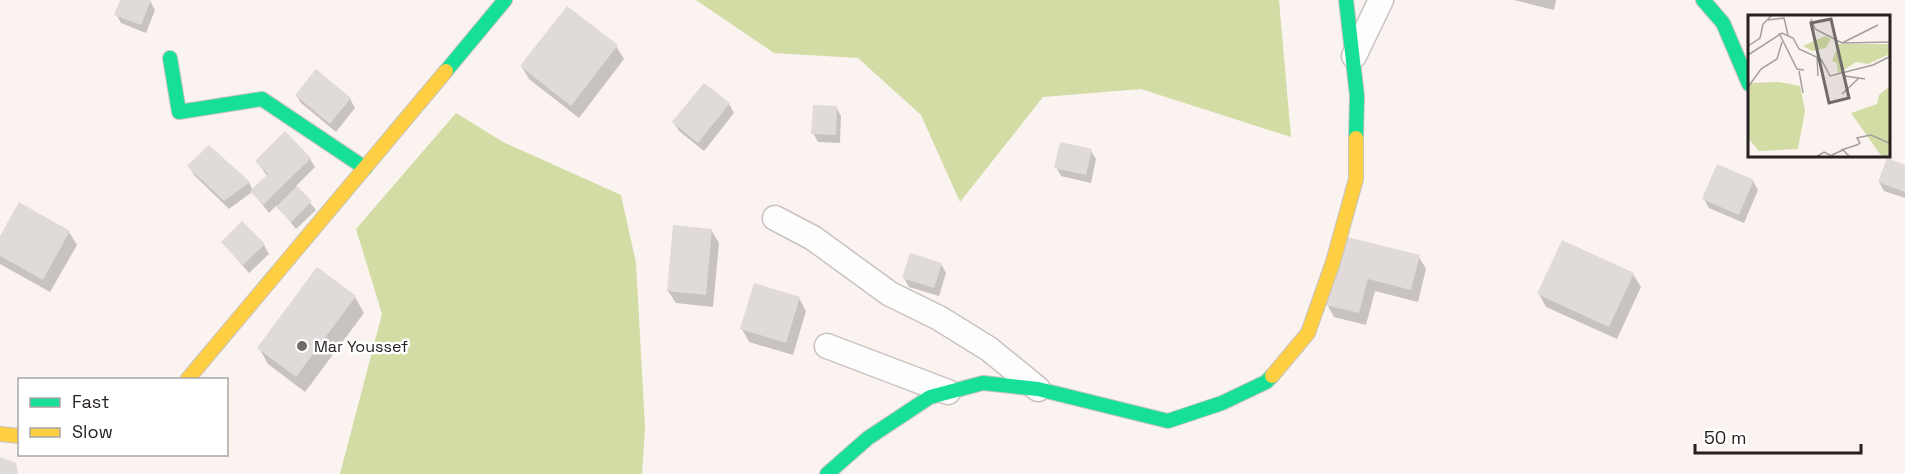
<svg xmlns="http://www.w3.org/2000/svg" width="1905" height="474" viewBox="0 0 1905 474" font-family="'Space Grotesk',sans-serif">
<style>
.forest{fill:#d2dca4}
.shadow{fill:#0003}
.building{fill:#e0dad8}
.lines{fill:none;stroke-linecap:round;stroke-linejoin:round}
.street-casing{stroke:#c8c3c1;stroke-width:27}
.fast-casing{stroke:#c8c3c1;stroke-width:16}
.slow-casing{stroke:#c8c3c1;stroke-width:16}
.street{stroke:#fefdfd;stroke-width:24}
.fast{stroke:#16e098;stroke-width:14}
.slow{stroke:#ffcf43;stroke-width:14}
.poi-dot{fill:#706a68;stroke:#fff;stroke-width:2}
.labels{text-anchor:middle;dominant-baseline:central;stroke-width:5;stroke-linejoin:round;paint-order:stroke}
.poi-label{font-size:16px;fill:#26211f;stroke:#fff;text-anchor:start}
.inset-road{fill:none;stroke:#a59f9c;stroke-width:1.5}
.view{fill:#706a68;fill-opacity:0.15;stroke:#706a68;stroke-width:3}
.inset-edge{fill:none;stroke:#26211f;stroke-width:3}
</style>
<rect width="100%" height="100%" fill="#faf3f0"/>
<g class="forest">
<path d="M 696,0 L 1279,0 L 1291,137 L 1141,89 L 1043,97 L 960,202 L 921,115 L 858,58 L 774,53 Z"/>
<path d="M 456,113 L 503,142 L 621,195 L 636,263 L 645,427 L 642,474 L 340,474 L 382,314 L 356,229 Z"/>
</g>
<g class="shadow">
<path d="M 121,0 L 150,1 L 155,10 L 146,33 L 121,23 L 116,14 Z"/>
<path d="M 1514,0 L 1556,0 L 1554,10 Z"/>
<path d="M 616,46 L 624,59 L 579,118 L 529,79 L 522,67 Z"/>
<path d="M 316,71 L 350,99 L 355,108 L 336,132 L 301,103 L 296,95 Z"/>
<path d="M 729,104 L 734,113 L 704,151 L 679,131 L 674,123 Z"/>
<path d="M 836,107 L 841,116 L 840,143 L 818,142 L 813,133 Z"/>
<path d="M 1091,151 L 1096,159 L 1091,183 L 1061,176 L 1056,167 Z"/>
<path d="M 310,159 L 315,167 L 296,186 L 316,210 L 296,229 L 277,205 L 269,213 L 252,192 L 229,209 L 194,175 L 189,166 L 249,183 L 253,190 L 267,176 L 257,161 Z"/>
<path d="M 1905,167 L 1905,198 L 1884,191 L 1879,182 Z"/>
<path d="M 1753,181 L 1758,190 L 1744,223 L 1709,208 L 1704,199 Z"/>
<path d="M 711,230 L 719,243 L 713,307 L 676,303 L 668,291 Z"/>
<path d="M 69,232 L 77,245 L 50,292 L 0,264 L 0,239 Z"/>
<path d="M 1344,238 L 1419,257 L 1426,269 L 1418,302 L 1375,291 L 1366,325 L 1334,317 L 1327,304 Z"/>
<path d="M 222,242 L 264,245 L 269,254 L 249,273 Z"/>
<path d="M 941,264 L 946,273 L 939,296 L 909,287 L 904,278 Z"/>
<path d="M 1633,274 L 1641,287 L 1617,339 L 1546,307 L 1539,294 Z"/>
<path d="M 355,297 L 364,313 L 305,392 L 268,364 L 259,348 Z"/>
<path d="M 799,298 L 806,311 L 793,355 L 749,342 L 742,329 Z"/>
</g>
<g class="building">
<path d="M 120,0 L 151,0 L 141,25 L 114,15 Z"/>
<path d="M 567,6 L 618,45 L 571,106 L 520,66 Z"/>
<path d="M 316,69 L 351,98 L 330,124 L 295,95 Z"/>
<path d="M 704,83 L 730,103 L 698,143 L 672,122 Z"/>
<path d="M 813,105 L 837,106 L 836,135 L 811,134 Z"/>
<path d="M 285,131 L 311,158 L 263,205 L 250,191 L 268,174 L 255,161 Z"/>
<path d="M 1060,142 L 1092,149 L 1086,175 L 1054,168 Z"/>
<path d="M 209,145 L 250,182 L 224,201 L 187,166 Z"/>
<path d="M 1887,158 L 1905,165 L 1905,192 L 1878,182 Z"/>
<path d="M 1717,164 L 1754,180 L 1739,215 L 1702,199 Z"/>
<path d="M 297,186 L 312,201 L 291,222 L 276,207 Z"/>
<path d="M 19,202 L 70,231 L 43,280 L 0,256 L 0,236 Z"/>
<path d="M 242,221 L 265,244 L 243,265 L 221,242 Z"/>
<path d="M 673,225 L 712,229 L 706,295 L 667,291 Z"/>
<path d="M 1343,236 L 1420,255 L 1411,290 L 1368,279 L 1359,313 L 1325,305 Z"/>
<path d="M 1562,240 L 1634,273 L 1609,327 L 1537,294 Z"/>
<path d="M 910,253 L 942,263 L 934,288 L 902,278 Z"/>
<path d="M 317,267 L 356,296 L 296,377 L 257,348 Z"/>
<path d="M 754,283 L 800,297 L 786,343 L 740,329 Z"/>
<path d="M 0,457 L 16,463 L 18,474 L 0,474 Z"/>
</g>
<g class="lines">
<defs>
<g id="street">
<path d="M 1354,56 L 1381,0"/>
<path d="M 775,218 L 813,238 L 890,294 L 939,318 L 989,349 L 1038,389"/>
<path d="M 827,346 L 948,392"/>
</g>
<g id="fast">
<path d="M 1346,0 L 1357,96 L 1356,138"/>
<path d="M 1703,0 L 1723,23 L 1749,84"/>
<path d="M 170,58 L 179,112 L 262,99 L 365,168"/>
<path d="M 446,71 L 505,0"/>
<path d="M 827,474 L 868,438 L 930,397 L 983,383 L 1038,389 L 1168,421 L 1222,403 L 1266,382 L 1272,376"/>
</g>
<g id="slow">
<path d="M 1272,376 L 1308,333 L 1333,262 L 1356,179 L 1356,138"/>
<path d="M 187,380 L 446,71"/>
<path d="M 0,434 L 20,436"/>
</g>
</defs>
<use href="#street" class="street-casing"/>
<use href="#fast" class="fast-casing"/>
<use href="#slow" class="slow-casing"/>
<use href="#street" class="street"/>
<use href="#fast" class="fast"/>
<use href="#slow" class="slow"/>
</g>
<circle class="poi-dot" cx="302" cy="346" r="6"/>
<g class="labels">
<g class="poi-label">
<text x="314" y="346">Mar Youssef</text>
</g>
</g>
<g transform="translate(1748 15)">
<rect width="142" height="142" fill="#faf3f0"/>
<path d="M 77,21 L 83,24 L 78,33 L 64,36 L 55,31 ZM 91,29 L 142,29 L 142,39 L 120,49 L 108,47 L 90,59 L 89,48 L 84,46 ZM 31,67 L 52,71 L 57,96 L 50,134 L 11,136 L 0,123 L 0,68 ZM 142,71 L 142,142 L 134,142 L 103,98 L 129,89 L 131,80 Z" fill="#d2dca4"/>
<path class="inset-road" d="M 63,4 L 67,14 L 94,28 L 143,27M 20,5 L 36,3 L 40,20M 31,18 L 49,54 L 56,55M 94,28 L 130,10M 0,31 L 12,23 L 15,9 L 24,0M 0,40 L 34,18 L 45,23 L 51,34 L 73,44 L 82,61 L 125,50 L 143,41M 69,42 L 70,61M 51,56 L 55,78M 97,61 L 117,64M 0,72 L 13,54 L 29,44 L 34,27M 94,79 L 111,63M 93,135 L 109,130 L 112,128 L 109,123 L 113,122 L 123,120 L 141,128M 84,140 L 95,135 L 102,142M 68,142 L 76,137 L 86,142"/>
<path class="view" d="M 83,4 L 101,83 L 81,88 L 63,8 Z"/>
<rect width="142" height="142" class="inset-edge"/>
</g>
<rect x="18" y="378" width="210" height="78" fill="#ffffff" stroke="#a8a6a5" stroke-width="1.5"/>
<rect x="30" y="398" width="30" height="9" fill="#16e098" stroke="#a8a6a5" stroke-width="1.5"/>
<text x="72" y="408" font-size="18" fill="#26211f">Fast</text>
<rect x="30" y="428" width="30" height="9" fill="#ffcf43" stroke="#a8a6a5" stroke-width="1.5"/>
<text x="72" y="438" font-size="18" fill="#26211f">Slow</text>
<path d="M1695 444v9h166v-9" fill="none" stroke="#26211f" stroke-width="3"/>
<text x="1704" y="444" font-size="18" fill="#26211f" stroke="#ffffff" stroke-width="4.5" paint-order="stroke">50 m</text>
</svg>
